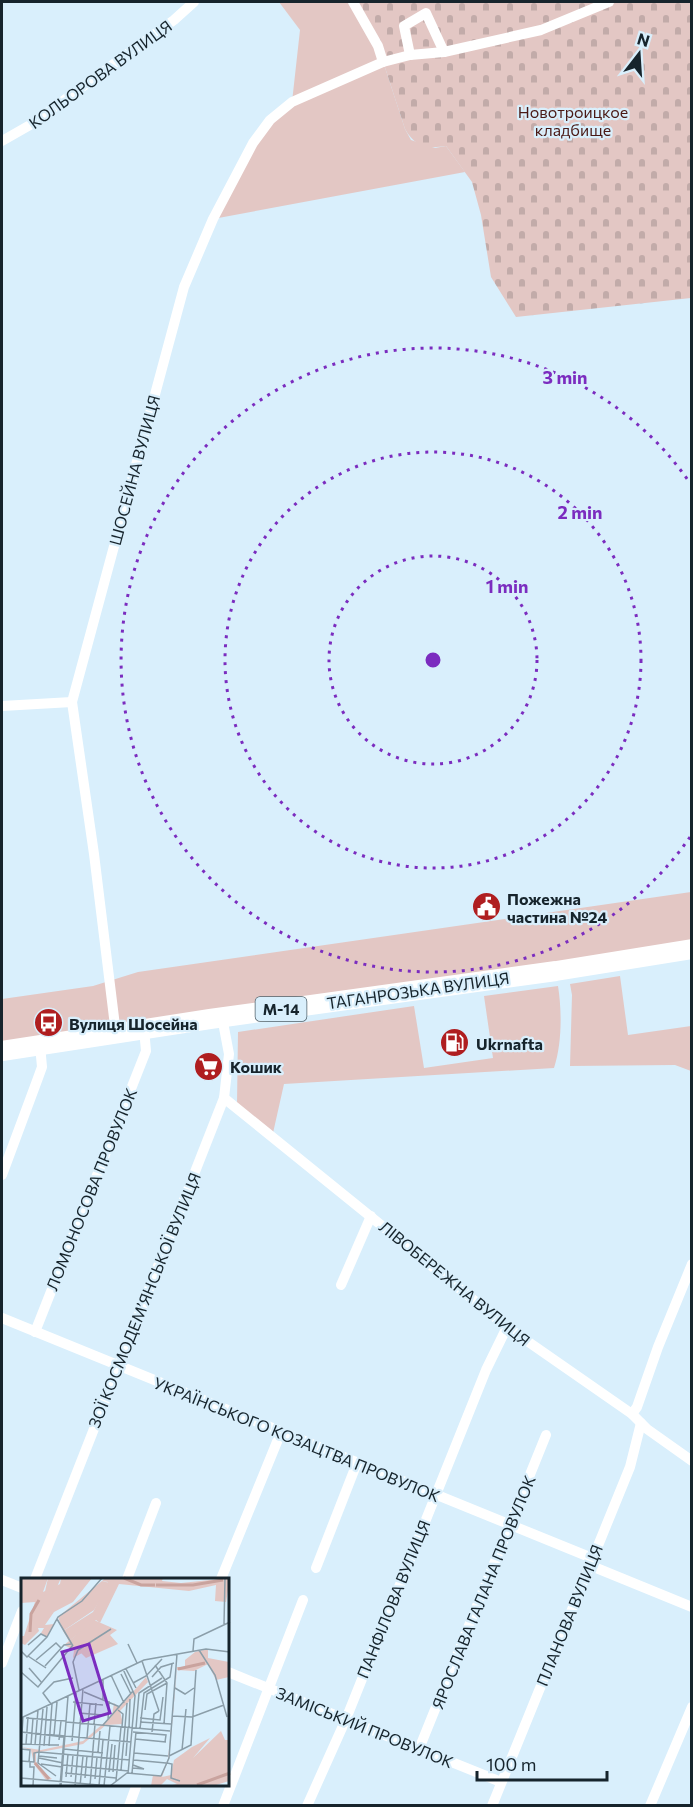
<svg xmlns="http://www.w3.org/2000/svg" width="693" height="1807" viewBox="0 0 693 1807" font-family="Commissioner,sans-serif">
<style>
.grass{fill:#e3c7c4}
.cemetery{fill:url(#cemetery-stones)}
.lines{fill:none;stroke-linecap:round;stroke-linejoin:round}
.street{stroke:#fff;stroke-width:10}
.highway{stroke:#fff;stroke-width:20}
.ring{fill:none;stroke:#7b2cbf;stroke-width:3;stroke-dasharray:3 6}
.labels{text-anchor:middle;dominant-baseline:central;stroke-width:4.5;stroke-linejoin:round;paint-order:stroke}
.shield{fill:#d9effc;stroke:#50616a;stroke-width:1.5}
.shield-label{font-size:15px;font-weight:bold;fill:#16242c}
.street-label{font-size:16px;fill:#16242c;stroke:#d9effc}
.park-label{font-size:16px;fill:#4a1915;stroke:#d9effc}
.poi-label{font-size:16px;font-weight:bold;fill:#16242c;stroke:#d9effc;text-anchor:start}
.inset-river{fill:none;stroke:#c9a39e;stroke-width:3}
.inset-road{fill:none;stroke:#8b9ea9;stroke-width:1.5}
.view{fill:#7b2cbf;fill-opacity:0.15;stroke:#7b2cbf;stroke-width:3}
.inset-edge{fill:none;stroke:#16242c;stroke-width:3}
.centre{fill:#7b2cbf;stroke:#d9effc;stroke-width:3}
.ring-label{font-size:18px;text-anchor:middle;font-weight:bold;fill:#7b2cbf;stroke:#d9effc;stroke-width:4.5;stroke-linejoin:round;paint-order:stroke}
</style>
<defs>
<pattern id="cemetery-stones" width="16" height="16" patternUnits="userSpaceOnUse" patternTransform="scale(1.5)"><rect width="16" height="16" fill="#e3c7c4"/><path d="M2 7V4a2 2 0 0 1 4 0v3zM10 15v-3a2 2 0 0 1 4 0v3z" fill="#c2aba9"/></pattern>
</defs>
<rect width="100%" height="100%" fill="#d9effc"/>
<g class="grass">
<path d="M 279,2 L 353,2 L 378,46 L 405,129 L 411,140 L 435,148 L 446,146 L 465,172 L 213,219 L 253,143 L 292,102 L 300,30 Z"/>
<path d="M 691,892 L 691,942 L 2,1044 L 2,999 L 93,986 L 138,972 Z"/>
<path d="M 620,976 L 628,1035 L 691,1026 L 691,1071 L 675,1065 L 570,1066 L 572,995 L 570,984 Z"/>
<path d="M 558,986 C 562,1011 562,1044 554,1068 L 284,1084 L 273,1133 L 237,1104 L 238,1032 L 414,1006 L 424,1068 L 493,1058 L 484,996 Z"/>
</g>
<path class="cemetery" d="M 353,2 L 691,2 L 691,298 L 516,317 L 491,277 L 481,215 L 472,182 L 446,146 C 427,149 415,147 405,129 L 378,46 Z"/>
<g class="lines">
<g class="street">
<path d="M 353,2 L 378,46 L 383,62"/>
<path d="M 410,55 L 404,26 L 426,13 L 444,52"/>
<path d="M 2,141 L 30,125 L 174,20 L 194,2"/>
<path d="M 2,706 L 72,702"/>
<path d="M 116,1034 L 94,854 L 72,702 L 184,287 L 213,219 L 253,143 L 270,120 L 292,102 L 383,62 L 410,55 L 444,52 L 541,30 L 609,2"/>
<path d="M 224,1098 L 507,1327 L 632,1414 L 647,1429 L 692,1461"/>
<path d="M 2,1175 L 38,1078 L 42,1067 L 40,1045"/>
<path d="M 341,1285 L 371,1216"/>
<path d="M 2,1318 L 592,1558"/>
<path d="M 35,1332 L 146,1051 L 144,1029"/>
<path d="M 632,1414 L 637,1407 L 658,1347 L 692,1264"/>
<path d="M 589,1565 L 692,1607"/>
<path d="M 316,1568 L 357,1463"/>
<path d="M 35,1579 L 224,1098 L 229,1054 L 222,1017"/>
<path d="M 127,1579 L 156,1503"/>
<path d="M 221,1579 L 281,1432"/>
<path d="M 2,1580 L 22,1588"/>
<path d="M 2,1663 L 22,1611"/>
<path d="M 228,1672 L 501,1782"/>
<path d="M 419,1749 L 546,1435"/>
<path d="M 129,1806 L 137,1784"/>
<path d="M 223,1806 L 303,1600"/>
<path d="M 307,1806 L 346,1719 L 486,1370 L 507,1327"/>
<path d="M 492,1806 L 630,1467 L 641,1423"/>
<path d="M 650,1806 L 692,1707"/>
</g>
<path class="highway" d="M 2,1051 L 210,1019 L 556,971 L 692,949"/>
</g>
<g class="ring">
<circle cx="433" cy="660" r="104"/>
<circle cx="433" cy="660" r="208"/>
<path d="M690 837A312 312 0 1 1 690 483"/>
</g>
<defs>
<symbol id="civic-disc" viewBox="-11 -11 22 22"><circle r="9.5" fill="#af1e20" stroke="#d9effc"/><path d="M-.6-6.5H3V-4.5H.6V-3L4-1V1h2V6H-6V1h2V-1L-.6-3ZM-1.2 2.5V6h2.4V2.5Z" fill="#fff"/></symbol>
<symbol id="bus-disc" viewBox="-11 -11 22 22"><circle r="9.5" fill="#af1e20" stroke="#d9effc"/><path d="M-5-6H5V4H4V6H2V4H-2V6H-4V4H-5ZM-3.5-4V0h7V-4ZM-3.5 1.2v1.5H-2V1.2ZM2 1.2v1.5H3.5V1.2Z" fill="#fff"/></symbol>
<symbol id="fuel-disc" viewBox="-11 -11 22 22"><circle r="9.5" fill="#af1e20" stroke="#d9effc"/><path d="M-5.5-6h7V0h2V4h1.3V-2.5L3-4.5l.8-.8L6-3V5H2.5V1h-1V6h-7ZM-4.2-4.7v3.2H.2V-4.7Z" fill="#fff"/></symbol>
<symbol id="supermarket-disc" viewBox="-11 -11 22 22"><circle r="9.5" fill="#af1e20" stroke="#d9effc"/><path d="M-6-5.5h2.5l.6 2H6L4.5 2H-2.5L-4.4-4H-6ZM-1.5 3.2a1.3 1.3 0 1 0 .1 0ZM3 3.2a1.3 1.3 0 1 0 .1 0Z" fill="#fff"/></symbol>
</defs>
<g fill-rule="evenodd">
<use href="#civic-disc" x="470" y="890" width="33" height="33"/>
<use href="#bus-disc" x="32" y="1006" width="33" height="33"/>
<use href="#fuel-disc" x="438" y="1026" width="33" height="33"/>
<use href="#supermarket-disc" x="192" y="1050" width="33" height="33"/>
</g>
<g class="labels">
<rect class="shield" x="255.5" y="997" width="51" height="24" rx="4.5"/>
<g class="shield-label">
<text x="281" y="1009">М-14</text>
</g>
<g class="street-label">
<text transform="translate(100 74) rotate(-36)">КОЛЬОРОВА ВУЛИЦЯ</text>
<text transform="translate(134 470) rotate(-75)">ШОСЕЙНА ВУЛИЦЯ</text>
<text transform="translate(418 990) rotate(-8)">ТАГАНРОЗЬКА ВУЛИЦЯ</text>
<text transform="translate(91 1189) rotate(-68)">ЛОМОНОСОВА ПРОВУЛОК</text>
<text transform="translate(455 1283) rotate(39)">ЛІВОБЕРЕЖНА ВУЛИЦЯ</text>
<text transform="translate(144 1300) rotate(-68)">ЗОЇ КОСМОДЕМ’ЯНСЬКОЇ ВУЛИЦЯ</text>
<text transform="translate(297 1439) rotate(22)">УКРАЇНСЬКОГО КОЗАЦТВА ПРОВУЛОК</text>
<text transform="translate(483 1592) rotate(-68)">ЯРОСЛАВА ГАЛАНА ПРОВУЛОК</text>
<text transform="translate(393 1599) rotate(-68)">ПАНФІЛОВА ВУЛИЦЯ</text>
<text transform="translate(569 1615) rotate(-68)">ПЛАНОВА ВУЛИЦЯ</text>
<text transform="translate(365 1727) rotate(22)">ЗАМІСЬКИЙ ПРОВУЛОК</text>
</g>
<g class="park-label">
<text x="573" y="111">Новотроицкое<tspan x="573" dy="18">кладбище</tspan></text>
</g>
<g class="poi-label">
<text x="507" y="898">Пожежна<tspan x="507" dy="18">частина №24</tspan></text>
<text x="69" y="1023">Вулиця Шосейна</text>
<text x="476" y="1043">Ukrnafta</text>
<text x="230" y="1066">Кошик</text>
</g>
</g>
<g transform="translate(21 1578)">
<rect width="208" height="208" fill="#d9effc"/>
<path d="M 0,0 L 27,0 L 22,14 L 39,6 L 40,0 L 71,0 L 52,24 L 33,34 L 24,47 L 33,46 L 26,59 L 20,55 L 23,50 L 17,50 L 18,53 L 4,67 L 0,65 L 0,58 L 3,58 L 14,24 L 0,25 ZM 85,0 L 142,0 L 141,3 L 160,5 L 208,0 L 208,7 L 205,24 L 194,23 L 195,7 L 168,13 L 98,6 L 79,45 L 75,42 L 48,63 L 61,75 L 52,80 L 53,72 L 43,67 L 48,63 L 42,53 L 72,34 L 87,4 L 81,3 ZM 187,71 L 187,80 L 208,84 L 208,99 L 195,102 L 187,86 L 173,93 L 156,92 L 148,180 L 141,199 L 150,197 L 153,182 L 171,169 L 189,160 L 172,180 L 200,153 L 204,162 L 208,162 L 208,203 L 192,208 L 147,208 L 156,206 L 146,201 L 139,208 L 130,208 L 132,197 L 140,198 L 147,181 L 156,89 L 164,89 L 164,82 L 174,74 ZM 125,99 L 127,104 L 99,133 L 102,146 L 85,147 L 62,166 L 15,175 L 15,187 L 31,201 L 25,202 L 13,186 L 10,172 L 0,169 L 20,172 L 62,163 L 91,138 L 93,125 L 98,130 Z" fill="#e3c7c4"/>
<path d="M 73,42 L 96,52 L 89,57 L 97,66 L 65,80 L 48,63 Z" fill="#e3c7c4"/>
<path d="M 27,0 L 40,0 L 35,11 L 23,18 ZM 81,3 L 89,5 L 73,32 L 42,53 L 37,39 Z" fill="#e3c7c4"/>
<path class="inset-river" d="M 103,0 L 120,7 L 134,7M 135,7 L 172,7 L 202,2M 9,54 L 10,36 L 18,22M 157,91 L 184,85M 14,185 L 28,201M 176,207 L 209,195"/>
<path class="inset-road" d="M 36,41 L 52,68M 203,46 L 204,0M 107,66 L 116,85M 7,67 L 20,56 L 26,59M 57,72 L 52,84 L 58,112M 57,72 L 90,51M 178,72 L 194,97 L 206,139M 0,73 L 6,79 L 26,59 L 37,39 L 61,23 L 81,0M 172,73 L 173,61 L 209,44M 7,78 L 25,90M 15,82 L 35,65 L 40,70M 121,83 L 138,133M 134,87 L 146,105 L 143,146M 24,88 L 43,67 L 50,66M 8,90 L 21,105M 102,91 L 114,118 L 107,196M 105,91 L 115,110M 0,94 L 17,109 L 52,67M 100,96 L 110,116M 90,97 L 103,125M 131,99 L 140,89 L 153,85M 112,105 L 125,98 L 141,81M 154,110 L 164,116 L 173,110M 63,114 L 99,129M 82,121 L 82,101M 52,124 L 82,127M 30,126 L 22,115 L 33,104 L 52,100M 22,131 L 17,185 L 35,198M 97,132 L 102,136 L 101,149M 124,132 L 126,116 L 146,105M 58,135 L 81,137M 151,138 L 171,139 L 203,127M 0,140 L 123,82 L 185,71 L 209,74M 5,140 L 45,143M 119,140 L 139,142 L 142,119M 87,142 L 88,123M 45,144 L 149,153M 119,144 L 150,146M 73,146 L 75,125M 82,147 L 112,113M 104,149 L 106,125M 108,150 L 109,121M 115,150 L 118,115 L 141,100M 119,151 L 123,115 L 149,99 L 151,86M 0,154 L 110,164M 0,154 L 43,159 L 39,208M 112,154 L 145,157 L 144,164M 131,154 L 133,136 L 138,133M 33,157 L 36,124M 66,160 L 69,126M 114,161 L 145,164M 38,162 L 40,143M 51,163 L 55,115M 0,166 L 38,167M 5,166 L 7,139M 10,167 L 12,140M 14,167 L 17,132M 23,168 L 26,129M 28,168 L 31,126M 0,171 L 2,139M 0,171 L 9,172 L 8,184M 43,171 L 82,175M 161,172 L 165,131M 77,174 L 79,153M 113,175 L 147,178M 18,178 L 36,180M 105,178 L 107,150M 148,178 L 170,167 L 175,92M 18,180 L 42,185M 113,182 L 145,185M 0,183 L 13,184 L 13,175 L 18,174 L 109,182M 9,184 L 9,189 L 13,189 L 12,208M 146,185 L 151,186 L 150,200 L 159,203M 20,186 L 41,189M 42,187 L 108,193M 112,190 L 123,191 L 112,187M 100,192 L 104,149M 88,194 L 91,166M 92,194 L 94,167M 44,195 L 95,200M 111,195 L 115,154M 140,198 L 148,180 L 156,76M 45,199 L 47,176M 50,199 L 52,177M 0,200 L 89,208M 64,200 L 66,178M 74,201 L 76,179M 95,203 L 100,149M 40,208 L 47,118M 54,208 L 62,111M 59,208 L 62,178M 69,208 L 74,146M 78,208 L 82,162M 83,208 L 89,148M 89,208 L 106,195 L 140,198"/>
<path class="view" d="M 68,66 L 89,135 L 62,143 L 41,74 Z"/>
<rect width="208" height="208" class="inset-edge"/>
</g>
<circle cx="433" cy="660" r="9" class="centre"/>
<g class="ring-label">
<text x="565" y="384">3 min</text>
<text x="580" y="519">2 min</text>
<text x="507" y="593">1 min</text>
</g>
<rect width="693" height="1807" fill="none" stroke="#16242c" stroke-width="6"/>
<g transform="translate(639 54) rotate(17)" stroke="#d9effc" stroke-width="4.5" paint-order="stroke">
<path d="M0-4.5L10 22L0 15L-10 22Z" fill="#16242c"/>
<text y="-9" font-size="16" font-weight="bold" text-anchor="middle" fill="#16242c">N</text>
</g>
<path d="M477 1771v9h130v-9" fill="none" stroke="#16242c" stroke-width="3"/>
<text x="486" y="1771" font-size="18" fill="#16242c" stroke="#d9effc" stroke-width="4.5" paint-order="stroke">100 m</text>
</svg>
